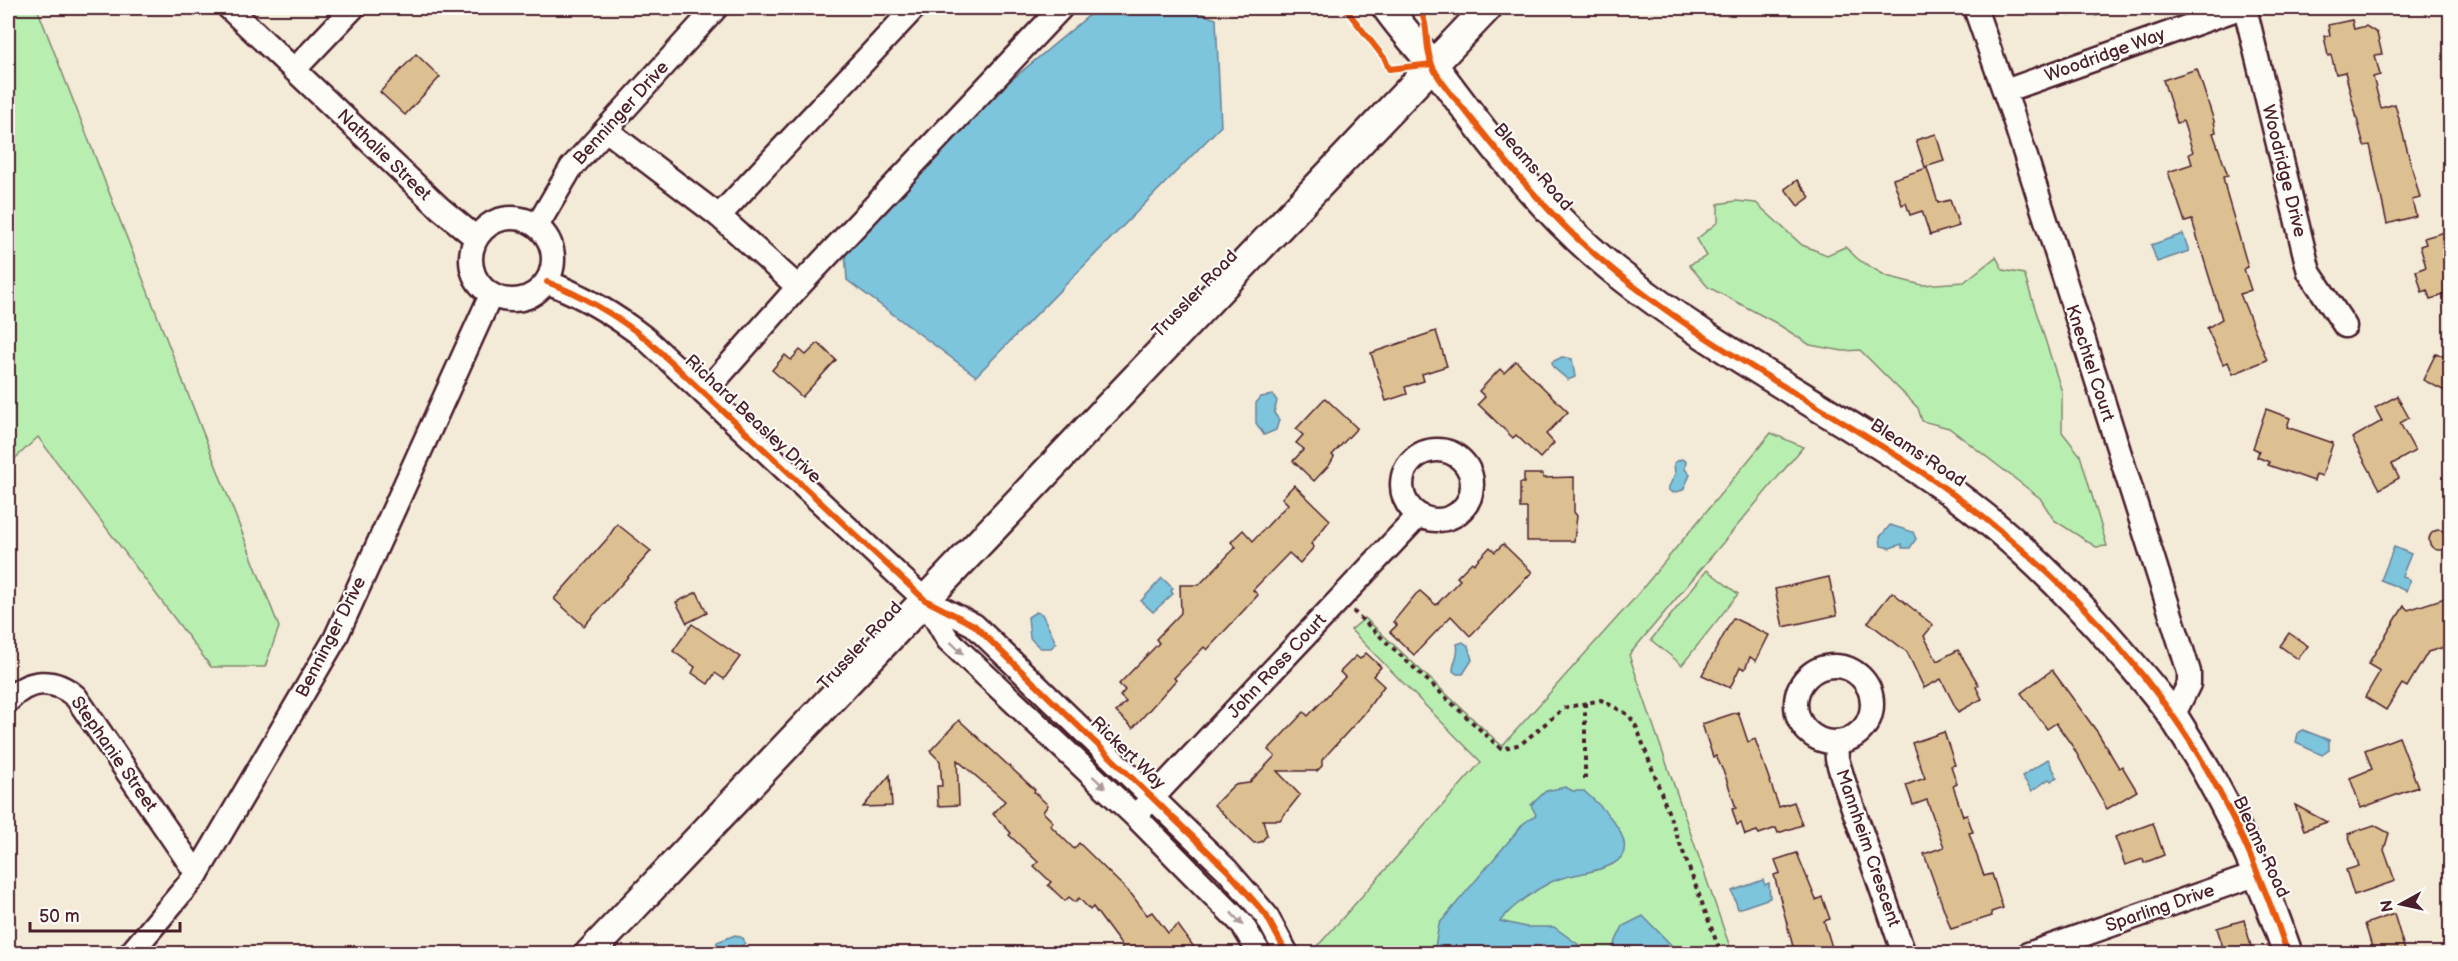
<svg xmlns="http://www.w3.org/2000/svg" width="2458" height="961" viewBox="0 0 2458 961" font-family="'Balsamiq Sans',sans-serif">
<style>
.green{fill:#b8efb1;stroke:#81876e;stroke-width:1.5}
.water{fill:#7dc4dd;stroke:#698296;stroke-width:1.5}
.building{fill:#ddc091;stroke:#4a1f2b;stroke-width:1.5}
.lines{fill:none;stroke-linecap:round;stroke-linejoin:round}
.minor-casing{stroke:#4a1f2b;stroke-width:27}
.major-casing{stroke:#4a1f2b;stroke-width:33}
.path{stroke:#4a1f2b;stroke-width:4;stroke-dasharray:4.5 4.5;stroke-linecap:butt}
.minor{stroke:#fdfcf7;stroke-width:22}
.major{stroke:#fdfcf7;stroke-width:28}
.cycleway-casing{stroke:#fdfcf7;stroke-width:10}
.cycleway{stroke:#e8590c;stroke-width:6}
.oneway{fill:#ac999b}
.labels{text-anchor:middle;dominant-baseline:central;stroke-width:4.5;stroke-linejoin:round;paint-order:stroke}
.street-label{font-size:18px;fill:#4a1f2b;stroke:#fdfcf7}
</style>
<rect width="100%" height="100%" fill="#f3ead8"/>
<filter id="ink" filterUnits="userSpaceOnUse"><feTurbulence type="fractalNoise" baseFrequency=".0167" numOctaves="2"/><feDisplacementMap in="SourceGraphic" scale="12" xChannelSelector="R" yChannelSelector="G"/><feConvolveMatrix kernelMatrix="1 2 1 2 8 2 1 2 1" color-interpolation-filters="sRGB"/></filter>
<g filter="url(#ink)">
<g class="green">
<path d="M 8,8 L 37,8 L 279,627 L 265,667 L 211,667 L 38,437 L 8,465 Z"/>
<path d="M 1736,201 L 1756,203 L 1802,245 L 1827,255 L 1845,247 L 1859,260 L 1886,276 L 1922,285 L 1964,282 L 1996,257 L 2003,270 L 2024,274 L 2062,392 L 2062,432 L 2080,455 L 2107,546 L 2096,547 L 2054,520 L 2040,498 L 1949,428 L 1922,421 L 1918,408 L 1860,350 L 1843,351 L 1810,345 L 1776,323 L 1708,287 L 1689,265 L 1707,256 L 1697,239 L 1718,222 L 1718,204 Z"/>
<path d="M 1771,433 L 1803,447 L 1629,655 L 1732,953 L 1316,954 L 1315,949 L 1481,762 L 1351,630 L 1365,618 L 1502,746 L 1633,600 Z"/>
<path d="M 1707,570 L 1738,594 L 1682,665 L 1651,640 Z"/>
</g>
<g class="water">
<path d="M 1098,8 L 1186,8 L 1216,19 L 1221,126 L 976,376 L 847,280 L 845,253 L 925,152 Z"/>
<path d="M 2067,8 L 2107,8 L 2108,12 L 2096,16 L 2092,8 L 2070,16 Z"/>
<path d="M 2183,234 L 2189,251 L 2157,262 L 2151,245 Z"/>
<path d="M 1562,357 L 1572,359 L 1575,377 L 1568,380 L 1553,367 L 1552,362 Z"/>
<path d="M 1273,395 L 1277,401 L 1274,413 L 1279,420 L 1276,430 L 1264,435 L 1256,423 L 1256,403 L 1261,397 Z"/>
<path d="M 1681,459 L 1686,461 L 1685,469 L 1690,475 L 1683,490 L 1672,493 L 1668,489 L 1675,474 L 1674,463 Z"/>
<path d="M 1890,525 L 1913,532 L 1916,539 L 1910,548 L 1902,548 L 1902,544 L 1890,548 L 1881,546 L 1880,537 Z"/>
<path d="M 2394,547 L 2411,554 L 2402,576 L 2410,580 L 2406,591 L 2381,580 Z"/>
<path d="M 1162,578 L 1173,588 L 1171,591 L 1173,594 L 1153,612 L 1141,601 Z"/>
<path d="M 1036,612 L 1042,614 L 1056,643 L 1051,648 L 1040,648 L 1030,638 L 1028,617 Z"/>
<path d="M 1463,642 L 1468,646 L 1472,660 L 1463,674 L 1457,674 L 1453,671 C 1453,661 1460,654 1457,644 Z"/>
<path d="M 2303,730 L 2329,740 L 2329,750 L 2322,755 L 2296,743 L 2298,733 Z"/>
<path d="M 2048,759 L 2057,777 L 2051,781 L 2049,779 L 2032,791 L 2022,776 Z"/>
<path d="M 1565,787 L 1573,791 L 1584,791 C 1599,804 1646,846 1613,864 C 1594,874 1570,873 1551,882 C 1533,891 1513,906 1500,921 L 1526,927 L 1554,927 L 1590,953 L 1441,953 L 1435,947 L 1439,924 L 1524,823 L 1536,815 L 1531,805 L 1546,791 Z"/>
<path d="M 1763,880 L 1765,885 L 1769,883 L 1770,898 L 1738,909 L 1732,891 Z"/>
<path d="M 1643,916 L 1679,953 L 1610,953 L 1623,926 Z"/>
<path d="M 735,935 L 743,938 L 745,943 L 734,953 L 717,953 L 715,949 L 717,942 Z"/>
</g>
<g class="building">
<path d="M 2352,20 L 2354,29 L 2366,26 L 2377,33 L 2382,54 L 2375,55 L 2380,75 L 2373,77 L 2381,108 L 2395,104 L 2420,198 L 2412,200 L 2416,216 L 2387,224 L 2370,145 L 2364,146 L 2345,72 L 2336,74 L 2331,55 L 2328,56 L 2324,36 L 2330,35 L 2328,25 Z"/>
<path d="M 416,54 L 440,77 L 405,115 L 380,92 Z"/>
<path d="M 2197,69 L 2214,121 L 2216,132 L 2213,133 L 2228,176 L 2223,177 L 2227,195 L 2248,267 L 2244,269 L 2251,290 L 2240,294 L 2267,360 L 2233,374 L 2228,362 L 2223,364 L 2207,328 L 2222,319 L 2192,220 L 2185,222 L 2168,172 L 2192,164 L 2189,154 L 2193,152 L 2183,121 L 2177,123 L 2163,80 Z"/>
<path d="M 1936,134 L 1944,161 L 1925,167 L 1916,140 Z"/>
<path d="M 1927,168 L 1938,203 L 1950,200 L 1959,226 L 1930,235 L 1922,211 L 1910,215 L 1906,203 L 1902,205 L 1893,179 Z"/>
<path d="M 1797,180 L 1810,197 L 1798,206 L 1785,189 Z"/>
<path d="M 2451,230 L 2451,293 L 2430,299 L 2427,290 L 2422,292 L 2416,271 L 2426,267 L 2420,246 L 2426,244 L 2424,238 Z"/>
<path d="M 1436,331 L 1447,366 L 1422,374 L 1424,381 L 1405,387 L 1407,394 L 1386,401 L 1371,353 Z"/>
<path d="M 818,343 L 836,360 L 802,397 L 772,370 L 785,355 L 791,360 L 800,350 L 806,355 Z"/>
<path d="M 2436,353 L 2451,360 L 2451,394 L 2423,380 Z"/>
<path d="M 1516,361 L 1568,412 L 1546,434 L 1554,443 L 1540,458 L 1516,435 L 1513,438 L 1478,404 L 1485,397 L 1479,391 L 1500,369 L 1504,373 Z"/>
<path d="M 2397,396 L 2409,418 L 2400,423 L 2415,451 L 2392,464 L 2399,478 L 2380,489 L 2352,438 L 2382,421 L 2375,408 Z"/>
<path d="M 1325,398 L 1357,428 L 1332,455 L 1334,457 L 1330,464 L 1314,481 L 1293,461 L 1304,449 L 1296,443 L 1303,435 L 1296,429 Z"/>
<path d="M 2266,409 L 2290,418 L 2287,427 L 2333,443 L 2322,476 L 2316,474 L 2314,481 L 2268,465 L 2269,462 L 2257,457 L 2259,451 L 2253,448 Z"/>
<path d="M 1524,474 L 1543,474 L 1543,478 L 1574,477 L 1574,512 L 1577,516 L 1574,541 L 1527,541 L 1527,508 L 1520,508 L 1520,483 L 1524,483 Z"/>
<path d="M 1294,485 L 1330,520 L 1311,544 L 1314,547 L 1300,563 L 1289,553 L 1253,590 L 1258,595 L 1207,650 L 1204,647 L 1174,678 L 1176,680 L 1133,728 L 1116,712 L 1126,702 L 1120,696 L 1125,690 L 1119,684 L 1159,643 L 1156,639 L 1181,613 L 1180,585 L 1199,585 L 1236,547 L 1231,542 L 1243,530 L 1253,541 L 1288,504 L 1282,498 Z"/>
<path d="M 617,524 L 651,551 L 584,626 L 554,599 L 607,539 Z"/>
<circle cx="2439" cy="540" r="10"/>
<path d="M 1503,544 L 1532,572 L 1470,636 L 1451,616 L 1414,655 L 1390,632 L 1397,625 L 1393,622 L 1416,594 L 1420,591 L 1436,605 L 1460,580 L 1457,577 L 1472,562 L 1474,564 L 1490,547 L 1495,552 Z"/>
<path d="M 1829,577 L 1837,615 L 1783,627 L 1775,589 Z"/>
<path d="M 697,592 L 707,613 L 687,623 L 676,602 Z"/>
<path d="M 1892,592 L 1933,625 L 1924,636 L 1937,661 L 1958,650 L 1979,685 L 1976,687 L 1982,699 L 1958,712 L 1941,679 L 1924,688 L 1907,652 L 1868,622 Z"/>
<path d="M 2451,596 L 2451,645 L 2428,652 L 2407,687 L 2402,684 L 2386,710 L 2365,697 L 2380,671 L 2368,664 L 2404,606 L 2408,610 Z"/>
<path d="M 1733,618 L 1769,635 L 1756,661 L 1750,657 L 1745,669 L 1740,667 L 1730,688 L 1702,675 Z"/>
<path d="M 692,624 L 740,657 L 724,679 L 715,673 L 708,684 L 692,673 L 695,667 L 673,651 Z"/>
<path d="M 2289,633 L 2308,646 L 2298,659 L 2280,646 Z"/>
<path d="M 1366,653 L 1381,667 L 1373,676 L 1384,686 L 1363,715 L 1322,760 L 1322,766 L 1317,771 L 1277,771 L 1300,795 L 1280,820 L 1263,820 L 1267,835 L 1261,842 L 1254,843 L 1214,805 L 1234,785 L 1249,783 L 1275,756 L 1268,750 L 1284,733 L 1304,712 L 1308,716 L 1345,677 L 1340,672 L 1356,656 L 1360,659 Z"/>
<path d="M 2052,670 L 2098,733 L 2119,768 L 2122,766 L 2137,791 L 2107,809 L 2073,747 L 2056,723 L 2047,729 L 2021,693 Z"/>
<path d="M 1738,712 L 1748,742 L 1755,739 L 1779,807 L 1794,802 L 1802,825 L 1778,833 L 1776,828 L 1759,834 L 1757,831 L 1745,835 L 1741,823 L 1737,825 L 1732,809 L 1736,808 L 1725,775 L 1716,756 L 1713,757 L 1702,724 Z"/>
<path d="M 959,720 L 1035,790 L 1034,792 L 1048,805 L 1043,812 L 1053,822 L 1050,825 L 1074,849 L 1079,843 L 1132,895 L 1147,915 L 1152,912 L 1168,933 L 1178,925 L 1199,954 L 1121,954 L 1122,946 L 1093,907 L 1090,910 L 1079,898 L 1075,902 L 1069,897 L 1065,901 L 1048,885 L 1051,882 L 1034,866 L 1038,862 L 1009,835 L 1011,833 L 993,814 L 1005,801 L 957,760 L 959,805 L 938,806 L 937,786 L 942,786 L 940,761 L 930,751 Z"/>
<path d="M 1944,732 L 1955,765 L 1951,766 L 1957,784 L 1953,786 L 1963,816 L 1967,815 L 1973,832 L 1969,833 L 1984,876 L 1992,874 L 2003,908 L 1991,912 L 1992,916 L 1951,929 L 1924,854 L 1944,847 L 1927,800 L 1913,805 L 1906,785 L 1925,778 L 1912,743 Z"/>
<path d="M 2399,737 L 2418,787 L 2361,808 L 2350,778 L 2372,769 L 2365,750 Z"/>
<path d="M 890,775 L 892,806 L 863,807 Z"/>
<path d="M 2295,805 L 2327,822 L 2304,830 Z"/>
<path d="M 2153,823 L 2164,855 L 2144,863 L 2143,859 L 2125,865 L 2115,837 Z"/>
<path d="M 2374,825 L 2389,833 L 2384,850 L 2395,881 L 2354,895 L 2346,870 L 2359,866 L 2348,834 Z"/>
<path d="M 1797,853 L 1816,900 L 1822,897 L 1830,919 L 1824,921 L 1834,954 L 1795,954 L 1774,875 L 1780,873 L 1775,860 Z"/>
<path d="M 2394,914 L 2406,954 L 2374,954 L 2365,924 Z"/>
<path d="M 2244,920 L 2252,950 L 2225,954 L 2217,928 Z"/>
</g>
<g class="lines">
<defs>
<g id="minor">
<path d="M 229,8 L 441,209 L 476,238"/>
<path d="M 1975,8 L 2012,113 L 2189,672 L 2189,684 L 2173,716"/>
<path d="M 2245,8 L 2309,272 L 2345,326"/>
<path d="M 295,69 L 353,8"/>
<path d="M 2005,91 L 2240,8"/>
<path d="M 606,130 L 719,216 L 914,8"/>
<circle cx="512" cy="259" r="41"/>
<path d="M 537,226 L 571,168 L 716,8"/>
<path d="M 547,282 C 584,296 614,314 646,339 L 925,600 L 974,625 L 1227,870 L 1266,915 L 1287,954"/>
<path d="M 798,287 L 1061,8"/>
<path d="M 704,393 L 798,287 L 719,216"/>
<circle cx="1437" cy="485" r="35"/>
<path d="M 925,600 L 948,640 L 1135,816 L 1225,907 L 1242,924 L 1260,954"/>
<circle cx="1834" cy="704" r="38"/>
<path d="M 8,701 C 27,679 54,677 76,697 L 197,874"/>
<path d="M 1836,742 L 1837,759 L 1844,782 L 1904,954"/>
<path d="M 1142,809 L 1419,515"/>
<path d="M 130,954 L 197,874 L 335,639 L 491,295"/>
<path d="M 2028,954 L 2258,874"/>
</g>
<g id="major">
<path d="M 1387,8 C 1401,28 1418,46 1433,65 C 1488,139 1542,212 1614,270 C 1718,353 1836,412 1944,487 C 2010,533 2068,591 2120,651 C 2139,673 2159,695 2175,719 C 2222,792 2260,871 2288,954"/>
<path d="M 589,954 L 1487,8"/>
</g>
</defs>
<use href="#minor" class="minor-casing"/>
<use href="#major" class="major-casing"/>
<g class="path">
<path d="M 1353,611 L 1501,749 L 1521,744 L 1564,708 L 1601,700 L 1629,715 L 1637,728 L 1721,954"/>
<path d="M 1585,779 L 1585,703"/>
</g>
<use href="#minor" class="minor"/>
<use href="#major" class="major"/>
<defs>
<g id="cycleway">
<path d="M 1345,8 L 1385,59 L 1389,69 L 1432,64"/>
<path d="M 1419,8 C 1430,25 1424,46 1432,65 C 1439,82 1456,99 1467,113 C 1503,158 1539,203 1581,242 C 1677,330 1796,391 1905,461 C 2008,528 2102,615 2173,716 C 2223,787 2260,871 2288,954"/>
<path d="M 547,282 C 584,296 614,314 646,339 L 925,600 L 974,625 L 1227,870 L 1266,915 L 1287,954"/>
</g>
</defs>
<use href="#cycleway" class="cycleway-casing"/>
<use href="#cycleway" class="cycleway"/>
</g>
<defs><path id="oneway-solid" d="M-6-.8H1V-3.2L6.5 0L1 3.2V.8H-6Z" transform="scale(1.5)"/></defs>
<g class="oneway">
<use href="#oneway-solid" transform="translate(957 648) rotate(43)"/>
<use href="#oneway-solid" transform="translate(1099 782) rotate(43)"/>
<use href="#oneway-solid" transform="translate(1237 919) rotate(47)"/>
</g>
</g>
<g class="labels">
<g class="street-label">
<text transform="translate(2105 55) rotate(-20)">Woodridge Way</text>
<text transform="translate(621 113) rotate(-48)">Benninger Drive</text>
<text transform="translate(384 155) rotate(44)">Nathalie Street</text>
<text transform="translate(1533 167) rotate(49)">Bleams Road</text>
<text transform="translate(2284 171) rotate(76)">Woodridge Drive</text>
<text transform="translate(1195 294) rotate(-46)">Trussler Road</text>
<text transform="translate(2090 363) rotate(72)">Knechtel Court</text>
<text transform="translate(753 419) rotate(43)">Richard Beasley Drive</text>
<text transform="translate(1918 453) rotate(33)">Bleams Road</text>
<text transform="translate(331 637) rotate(-63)">Benninger Drive</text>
<text transform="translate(860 646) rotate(-47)">Trussler Road</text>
<text transform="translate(1277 666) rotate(-47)">John Ross Court</text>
<text transform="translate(1128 753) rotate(44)">Rickert Way</text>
<text transform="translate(114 754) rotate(55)">Stephanie Street</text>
<text transform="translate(2261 847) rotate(65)">Bleams Road</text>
<text transform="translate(1868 848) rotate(71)">Mannheim Crescent</text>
<text transform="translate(2160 908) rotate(-19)">Sparling Drive</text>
</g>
</g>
<rect width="2458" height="961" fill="none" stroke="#fdfcf7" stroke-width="30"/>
<rect x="15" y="15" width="2428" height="931" fill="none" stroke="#4a1f2b" stroke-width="2" filter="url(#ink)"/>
<g transform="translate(2401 904) rotate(262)" stroke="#fdfcf7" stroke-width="4.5" paint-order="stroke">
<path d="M0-4.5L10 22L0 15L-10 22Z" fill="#4a1f2b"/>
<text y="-9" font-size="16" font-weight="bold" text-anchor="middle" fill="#4a1f2b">N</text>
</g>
<path d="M30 922v9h150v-9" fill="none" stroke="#4a1f2b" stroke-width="3"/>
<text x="39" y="922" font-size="18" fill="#4a1f2b" stroke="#fdfcf7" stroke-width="4.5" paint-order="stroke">50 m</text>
</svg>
